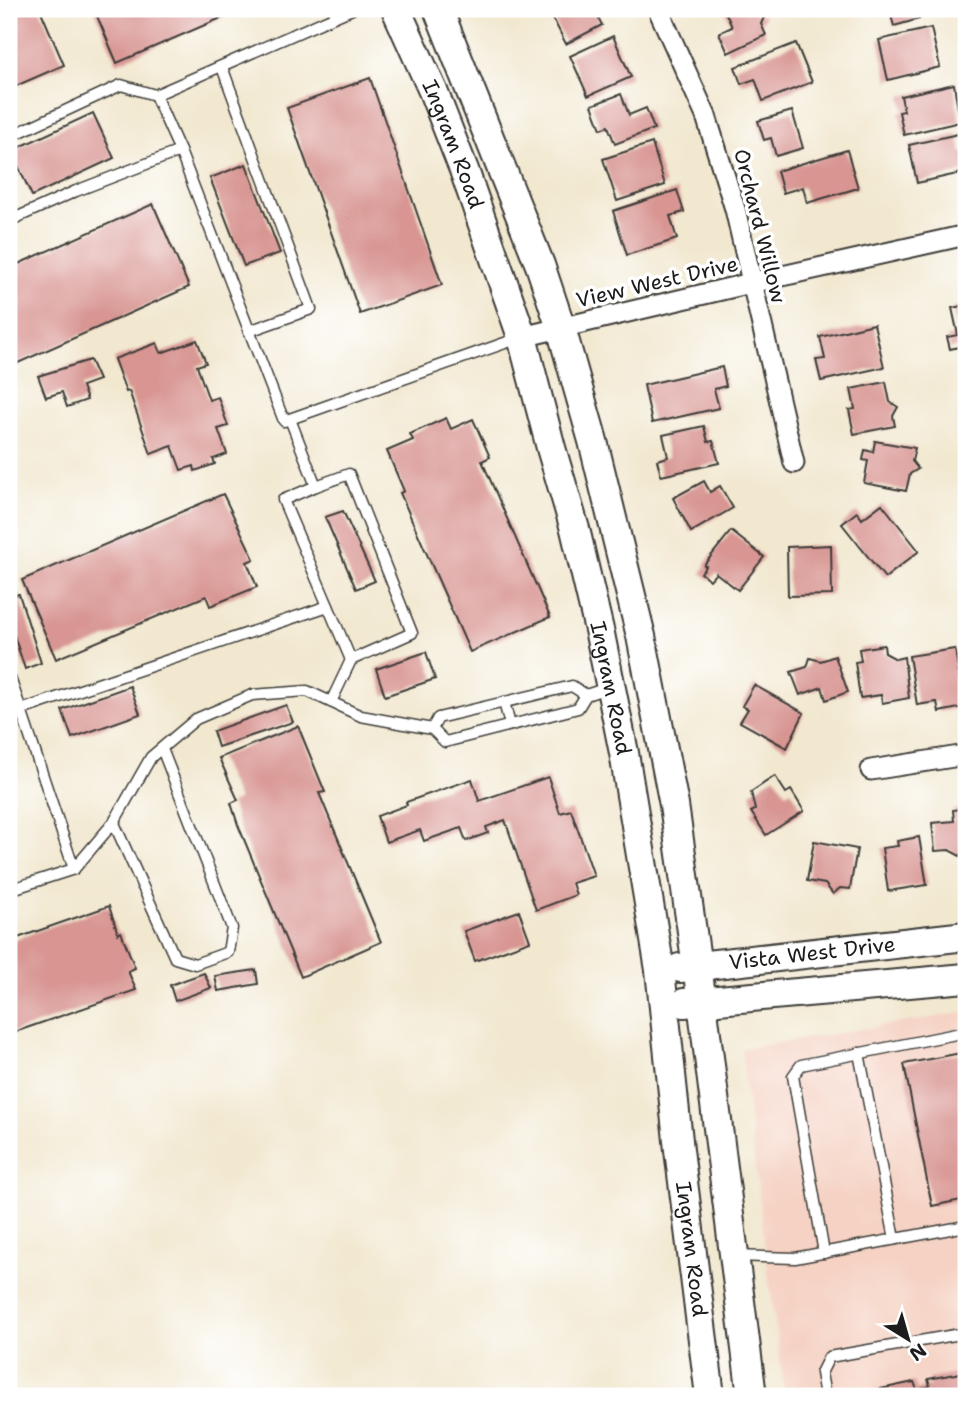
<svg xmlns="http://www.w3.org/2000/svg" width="975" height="1405" viewBox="0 0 975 1405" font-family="'Shantell Sans',sans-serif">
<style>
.built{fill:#f5d2c3}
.building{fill:#d89592}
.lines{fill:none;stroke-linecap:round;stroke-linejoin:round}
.lane-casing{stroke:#3c3b37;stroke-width:13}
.street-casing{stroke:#3c3b37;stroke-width:23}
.secondary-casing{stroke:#3c3b37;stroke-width:32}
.lane{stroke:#fff;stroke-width:10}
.street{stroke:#fff;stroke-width:19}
.secondary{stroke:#fff;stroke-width:28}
.labels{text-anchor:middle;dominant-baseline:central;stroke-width:7;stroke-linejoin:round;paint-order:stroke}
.street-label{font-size:21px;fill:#1c1c1c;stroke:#fff}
</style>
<rect width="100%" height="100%" fill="#fff"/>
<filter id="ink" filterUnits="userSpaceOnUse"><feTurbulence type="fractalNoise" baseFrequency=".0143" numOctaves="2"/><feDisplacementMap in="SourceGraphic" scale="14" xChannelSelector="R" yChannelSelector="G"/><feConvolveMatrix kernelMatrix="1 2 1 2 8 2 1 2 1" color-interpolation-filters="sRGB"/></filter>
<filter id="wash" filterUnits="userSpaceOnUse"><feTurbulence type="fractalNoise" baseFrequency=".00686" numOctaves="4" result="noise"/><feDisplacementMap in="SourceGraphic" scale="28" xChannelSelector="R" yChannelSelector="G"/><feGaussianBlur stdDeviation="1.57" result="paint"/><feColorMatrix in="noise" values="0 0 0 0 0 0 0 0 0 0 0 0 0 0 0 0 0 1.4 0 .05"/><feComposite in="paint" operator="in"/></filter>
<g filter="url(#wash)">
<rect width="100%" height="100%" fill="#f2e8d0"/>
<path class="built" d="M 966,1012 L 966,1396 L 785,1396 L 769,1280 L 741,1049 Z"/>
<g id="blocks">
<g class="building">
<path d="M 9,9 L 40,9 L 64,65 L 9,89 Z"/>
<path d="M 94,9 L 242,9 L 117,63 Z"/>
<path d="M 548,9 L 594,9 L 602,25 L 566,44 Z"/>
<path d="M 724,9 L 752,9 L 754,13 L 765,15 L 761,24 L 766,35 L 728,53 L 719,33 L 732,27 Z"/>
<path d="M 889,9 L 916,9 L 919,19 L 894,26 Z"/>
<path d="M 931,28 L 940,67 L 888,80 L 879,40 Z"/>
<path d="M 613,36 L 631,77 L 588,96 L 570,56 Z"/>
<path d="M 796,43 L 812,82 L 763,101 L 755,79 L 741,84 L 735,67 Z"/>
<path d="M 370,78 L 442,285 L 360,314 L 287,108 Z"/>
<path d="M 954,84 L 960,122 L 904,135 L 899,112 L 904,111 L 901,96 Z"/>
<path d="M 621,94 L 629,115 L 646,108 L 654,129 L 615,144 L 608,126 L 601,129 L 592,105 Z"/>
<path d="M 792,111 L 803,148 L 776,156 L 771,138 L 764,140 L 758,121 Z"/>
<path d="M 93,113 L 114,158 L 32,196 L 11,151 Z"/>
<path d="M 958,134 L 962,153 L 966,152 L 966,172 L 917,183 L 909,145 Z"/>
<path d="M 652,143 L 665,185 L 617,201 L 603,159 Z"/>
<path d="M 847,150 L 858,188 L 807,203 L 803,187 L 783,193 L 777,171 Z"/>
<path d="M 246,164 L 280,253 L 244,266 L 210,178 Z"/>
<path d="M 677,190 L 684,212 L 670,216 L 677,239 L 627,255 L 613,211 Z"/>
<path d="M 153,204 L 189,287 L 9,367 L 9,268 Z"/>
<path d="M 966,305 L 966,349 L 960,350 L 959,347 L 950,349 L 947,337 L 958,335 L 952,308 Z"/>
<path d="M 874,324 L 884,367 L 821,381 L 816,360 L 825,359 L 820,337 Z"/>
<path d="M 197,340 L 206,363 L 197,366 L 209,400 L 218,397 L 228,426 L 218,429 L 227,454 L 213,459 L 215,464 L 195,471 L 194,466 L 181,470 L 172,446 L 151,454 L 129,391 L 126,392 L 114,359 L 157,343 L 161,353 Z"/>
<path d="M 90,360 L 99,380 L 82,386 L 87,400 L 67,407 L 62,392 L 46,397 L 38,376 Z"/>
<path d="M 722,367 L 726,386 L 714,389 L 719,408 L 652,423 L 644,385 Z"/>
<path d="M 886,382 L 890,402 L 898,407 L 893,416 L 895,426 L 854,434 L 849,410 L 855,409 L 851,389 Z"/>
<path d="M 446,418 L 451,429 L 473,419 L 490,457 L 482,461 L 550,617 L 470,652 L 400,493 L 404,491 L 387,451 L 413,440 L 410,434 Z"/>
<path d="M 704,426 L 708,442 L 713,441 L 719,463 L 661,476 L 657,460 L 668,457 L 663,435 Z"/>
<path d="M 875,441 L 915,448 L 912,461 L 918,469 L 910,474 L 906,491 L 864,483 L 868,461 L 863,460 L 865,450 L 873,452 Z"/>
<path d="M 704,481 L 710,492 L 720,486 L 733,508 L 691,532 L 673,498 Z"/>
<path d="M 223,494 L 254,559 L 247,562 L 257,587 L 210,606 L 206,596 L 56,659 L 22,580 Z"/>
<path d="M 882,504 L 919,551 L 885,578 L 842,524 L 857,512 L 862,519 Z"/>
<path d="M 343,511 L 375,581 L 356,589 L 325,517 Z"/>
<path d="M 731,531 L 764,557 L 738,590 L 716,573 L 710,580 L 701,573 L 706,566 L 704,565 Z"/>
<path d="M 831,545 L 832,595 L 788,596 L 787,547 Z"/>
<path d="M 19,594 L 41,663 L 25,669 L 9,620 L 9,596 Z"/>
<path d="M 884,645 L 885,653 L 896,659 L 904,657 L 909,698 L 882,703 L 881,695 L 860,698 L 855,662 L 861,661 L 859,649 Z"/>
<path d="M 955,649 L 964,707 L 939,712 L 937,702 L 917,705 L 909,656 Z"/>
<path d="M 426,652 L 435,679 L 385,696 L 376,669 Z"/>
<path d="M 835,656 L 848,692 L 826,700 L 822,687 L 800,695 L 791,672 L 807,667 L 810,658 L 821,661 Z"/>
<path d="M 754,685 L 804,713 L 787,748 L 740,722 L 748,709 L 742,706 Z"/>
<path d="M 130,686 L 140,714 L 72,738 L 62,710 Z"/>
<path d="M 286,705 L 293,722 L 218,747 L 213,731 Z"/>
<path d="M 298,726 L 325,792 L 319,793 L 381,942 L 301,977 L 238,825 L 231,803 L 238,800 L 219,758 Z"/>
<path d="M 775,776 L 786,793 L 791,790 L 804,811 L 766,835 L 751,812 L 755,810 L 751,792 Z"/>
<path d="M 548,777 L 560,813 L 571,810 L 594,876 L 572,883 L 576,895 L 536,910 L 505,820 L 486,827 L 488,833 L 466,841 L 461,828 L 424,841 L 420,830 L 386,842 L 377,816 L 407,805 L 406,802 L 472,779 L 479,801 Z"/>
<path d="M 966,808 L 966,848 L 960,856 L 949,850 L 935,851 L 932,823 L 954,821 L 953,810 Z"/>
<path d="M 919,837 L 927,885 L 888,891 L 882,848 L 898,846 L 897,841 Z"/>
<path d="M 814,841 L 857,849 L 850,889 L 840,888 L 833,894 L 825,884 L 807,881 Z"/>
<path d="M 109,906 L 118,934 L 121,932 L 135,968 L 128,971 L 136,990 L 9,1034 L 9,941 Z"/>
<path d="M 519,911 L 530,941 L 475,961 L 464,931 Z"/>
<path d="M 256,970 L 258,984 L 218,991 L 215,976 Z"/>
<path d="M 204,973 L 211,988 L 175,1001 L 170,985 Z"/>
<path d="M 966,1052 L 966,1100 L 960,1101 L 966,1135 L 966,1199 L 932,1206 L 904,1064 Z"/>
<path d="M 966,1372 L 966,1396 L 857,1396 L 857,1394 L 914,1382 L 917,1390 L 930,1386 L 928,1379 Z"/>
</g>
</g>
</g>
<g filter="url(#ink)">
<use href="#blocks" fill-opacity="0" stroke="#3c3b37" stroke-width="2"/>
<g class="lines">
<defs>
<g id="lane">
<path d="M 222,67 L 311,309 L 249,331"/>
<path d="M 155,95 L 180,151"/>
<path d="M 9,137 L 121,85 L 155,95 L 352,9"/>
<path d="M 9,221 L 76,191 L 180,151 L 284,421 L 519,338"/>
<path d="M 290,419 L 316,486 L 349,474 L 412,633 L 351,660 L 331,702"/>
<path d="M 316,486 L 283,500 L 351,660"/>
<path d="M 9,675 L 21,710"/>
<path d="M 504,702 L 510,725"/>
<path d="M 432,729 L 438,718 L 572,686 L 586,695"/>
<path d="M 114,823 L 175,958 L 195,964 L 228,952 L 232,928 L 162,749"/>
<path d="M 74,869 L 21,710 L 328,606"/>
<path d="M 9,890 L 74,869 L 114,822 L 151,757 L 196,719 L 252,695 L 307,691 L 361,716 L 432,729 L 445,742 L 578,708 L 586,695 L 607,688"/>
<path d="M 859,1053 L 895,1239"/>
<path d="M 824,1253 L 793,1076 L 801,1065 L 966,1032"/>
<path d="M 735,1256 L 795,1258 L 966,1226"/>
<path d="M 825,1396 L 821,1373 L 829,1357 L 966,1333"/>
</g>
<g id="street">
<path d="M 658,9 L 706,116 L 735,209 L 794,463"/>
<path d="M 522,337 L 751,283 L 966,235"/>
<path d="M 871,770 L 966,755"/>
</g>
<g id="secondary">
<path id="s1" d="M 396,9 L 433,91 L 464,170 L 522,337 L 551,448 L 575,529 L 600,634 L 624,753 L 660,970 L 679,1150 L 710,1396"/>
<path d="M 438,9 L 540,265 L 561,328 L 593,441 L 641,636 L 674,805 L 702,1002 L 752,1396"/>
<path id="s2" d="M 680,968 L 966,936"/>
<path d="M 684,1003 L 966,978"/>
</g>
</defs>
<use href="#lane" class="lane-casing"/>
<use href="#street" class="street-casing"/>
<use href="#secondary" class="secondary-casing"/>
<use href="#lane" class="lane"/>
<use href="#street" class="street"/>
<use href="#secondary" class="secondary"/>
</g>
</g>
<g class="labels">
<g class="street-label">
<text stroke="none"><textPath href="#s1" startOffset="147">Ingram Road</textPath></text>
<text transform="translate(760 226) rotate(76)">Orchard Willow</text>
<text transform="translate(657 282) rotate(-13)">View West Drive</text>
<text stroke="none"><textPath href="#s1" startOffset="714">Ingram Road</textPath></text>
<text stroke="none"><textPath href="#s2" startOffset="133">Vista West Drive</textPath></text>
<text stroke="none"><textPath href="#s1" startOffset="1281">Ingram Road</textPath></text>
</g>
</g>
<rect width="975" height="1405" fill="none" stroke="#fff" stroke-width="35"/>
<g transform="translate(908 1339) rotate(143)" stroke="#ffffff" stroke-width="5" paint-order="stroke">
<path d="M0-5L12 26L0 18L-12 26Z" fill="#1c1c1c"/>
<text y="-10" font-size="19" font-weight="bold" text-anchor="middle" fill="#1c1c1c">N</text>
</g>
</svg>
